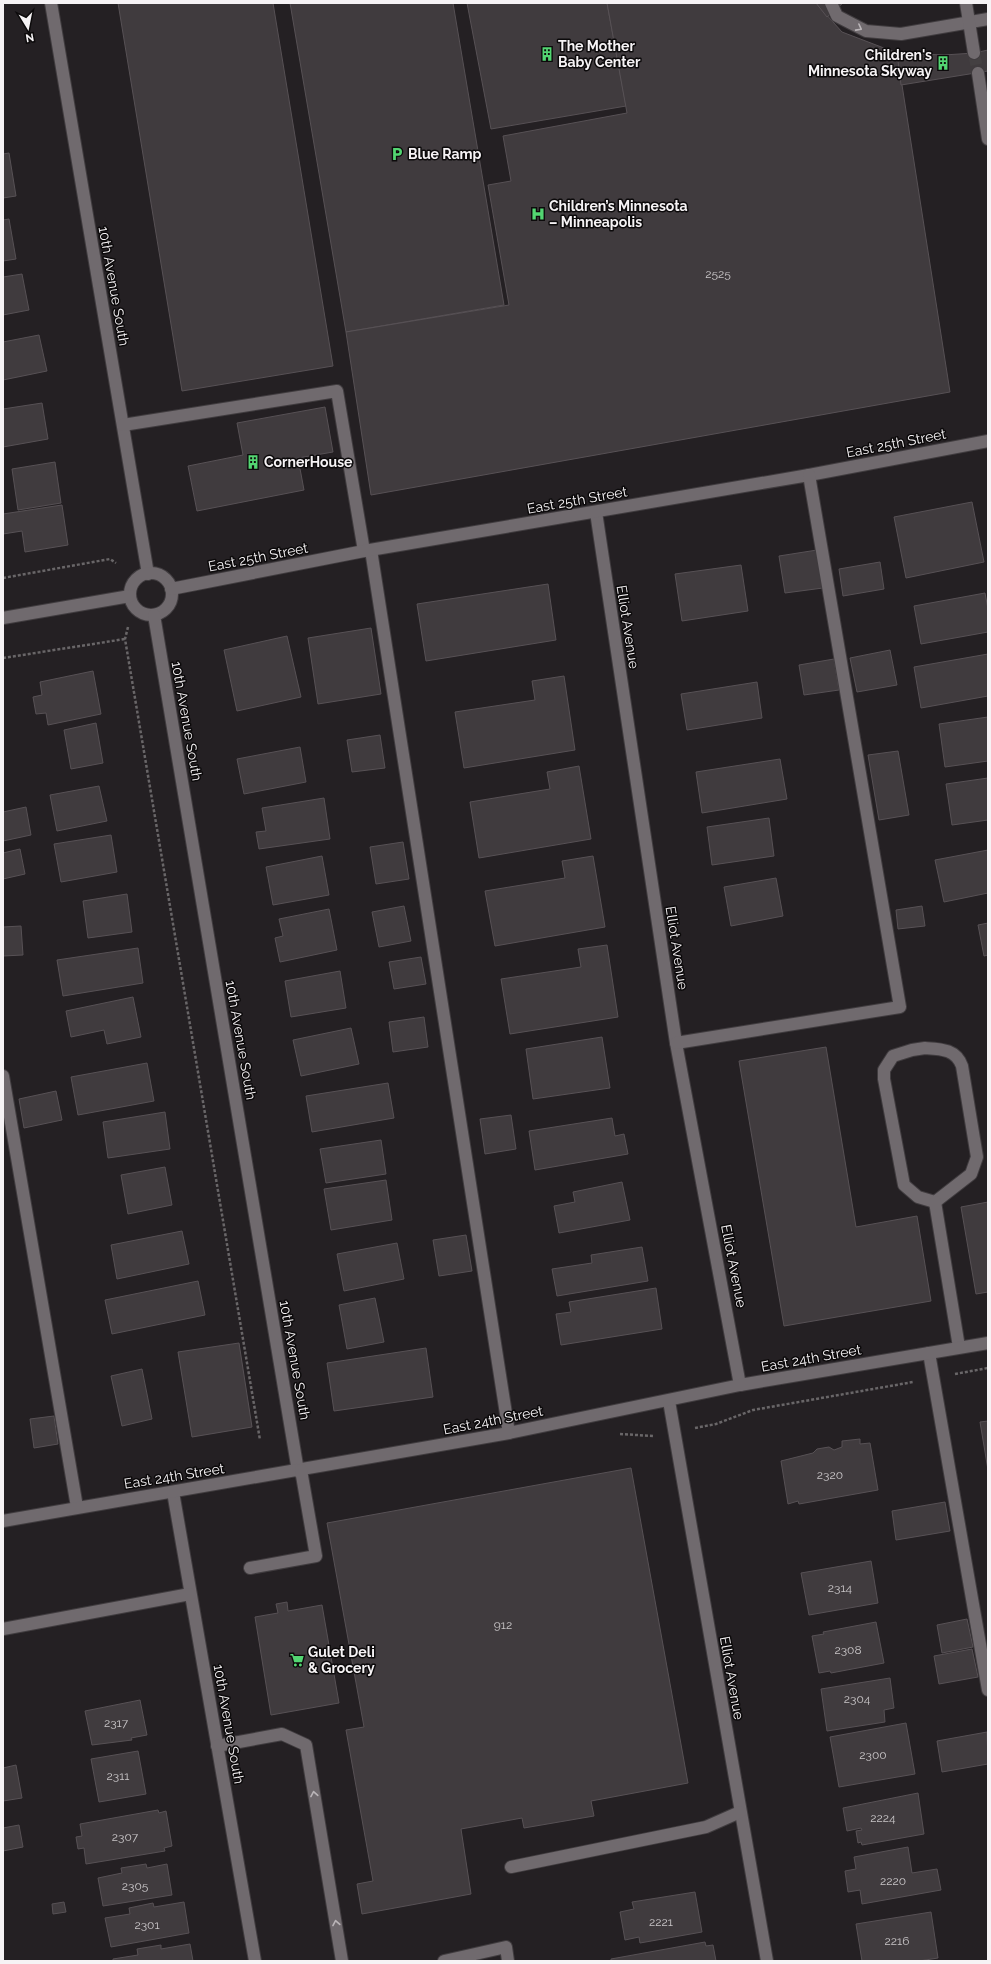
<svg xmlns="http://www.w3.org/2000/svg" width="991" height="1964" viewBox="0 0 991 1964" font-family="Raleway,sans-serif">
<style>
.building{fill:#403b3e;stroke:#575155}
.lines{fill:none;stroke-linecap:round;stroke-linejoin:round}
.minor-tunnel{stroke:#444042;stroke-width:12;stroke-dasharray:12 6;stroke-linecap:butt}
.minor-casing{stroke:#403c3f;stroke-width:14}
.path{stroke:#696668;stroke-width:2.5;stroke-dasharray:3 2;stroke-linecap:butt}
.minor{stroke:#706a6e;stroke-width:12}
.oneway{stroke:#bab5b8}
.labels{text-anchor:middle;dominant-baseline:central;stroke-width:3;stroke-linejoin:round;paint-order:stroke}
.number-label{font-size:12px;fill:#c8c5c7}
.poi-label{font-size:14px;font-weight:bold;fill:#f6f3f5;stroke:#0c0a0b;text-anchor:start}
.street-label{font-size:14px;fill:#f6f3f5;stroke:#0c0a0b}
</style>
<rect width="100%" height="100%" fill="#242023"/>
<g class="building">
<path d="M 118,3 L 273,3 L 333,366 L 182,391 Z"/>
<path d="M 290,3 L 453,3 L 504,305 L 346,332 Z"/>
<path d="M 467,3 L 607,3 L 626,106 L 491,129 Z"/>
<path d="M 607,3 L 816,3 L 842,32 L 897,53 L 950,392 L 371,495 L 346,332 L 509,305 L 488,185 L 511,181 L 503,136 L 627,113 Z"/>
<path d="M 816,3 L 843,3 L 827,17 Z"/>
<path d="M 988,50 L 988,71 L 901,85 L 897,53 L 944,55 L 974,53 Z"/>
<path d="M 9,153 L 16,196 L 3,198 L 3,154 Z"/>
<path d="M 9,219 L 16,259 L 3,261 L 3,220 Z"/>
<path d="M 22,274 L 29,310 L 3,315 L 3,277 Z"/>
<path d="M 39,335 L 47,371 L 3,380 L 3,342 Z"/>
<path d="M 42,403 L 48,439 L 3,447 L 3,409 Z"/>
<path d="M 325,407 L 333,452 L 298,458 L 304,490 L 197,511 L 188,466 L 243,455 L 237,423 Z"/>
<path d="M 55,462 L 61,503 L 18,510 L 12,469 Z"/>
<path d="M 972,502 L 984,562 L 906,578 L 894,517 Z"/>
<path d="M 62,505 L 68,545 L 25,552 L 22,531 L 3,534 L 3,514 Z"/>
<path d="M 817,550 L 823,588 L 785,593 L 779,556 Z"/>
<path d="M 880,562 L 884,589 L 843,596 L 839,569 Z"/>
<path d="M 741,565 L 748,611 L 682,621 L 675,574 Z"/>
<path d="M 548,584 L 556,640 L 426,661 L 417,604 Z"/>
<path d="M 985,593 L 988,609 L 988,632 L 921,644 L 914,606 Z"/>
<path d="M 371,628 L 381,694 L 318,704 L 308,638 Z"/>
<path d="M 287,636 L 301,697 L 237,711 L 224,650 Z"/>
<path d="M 890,650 L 897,685 L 857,692 L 850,658 Z"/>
<path d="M 988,654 L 988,696 L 921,708 L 914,667 Z"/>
<path d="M 834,659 L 839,690 L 804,695 L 799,665 Z"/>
<path d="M 93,671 L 101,714 L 48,725 L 46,713 L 36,714 L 33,697 L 42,695 L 40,682 Z"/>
<path d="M 564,676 L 575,750 L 464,768 L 455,712 L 535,700 L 532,681 Z"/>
<path d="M 757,682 L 762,718 L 687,730 L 681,694 Z"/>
<path d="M 988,717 L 988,761 L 945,767 L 939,724 Z"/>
<path d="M 96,723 L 103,763 L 71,769 L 64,730 Z"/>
<path d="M 380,735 L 385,768 L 352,772 L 347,740 Z"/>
<path d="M 300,747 L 306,782 L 244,794 L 237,759 Z"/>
<path d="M 898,751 L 909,815 L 879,820 L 868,755 Z"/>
<path d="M 780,759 L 787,799 L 702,813 L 696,772 Z"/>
<path d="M 579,766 L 591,839 L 479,858 L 470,802 L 550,789 L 547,772 Z"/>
<path d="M 988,778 L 988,820 L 952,825 L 946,784 Z"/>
<path d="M 99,786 L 107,821 L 57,831 L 50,795 Z"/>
<path d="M 324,798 L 330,839 L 259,849 L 256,832 L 266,831 L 262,808 Z"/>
<path d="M 26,807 L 31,835 L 3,841 L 3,812 Z"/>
<path d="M 769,818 L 774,856 L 712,865 L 707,827 Z"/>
<path d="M 111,835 L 117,872 L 61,882 L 54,844 Z"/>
<path d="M 403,842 L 409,879 L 376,884 L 370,847 Z"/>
<path d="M 20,849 L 25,874 L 3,879 L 3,853 Z"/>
<path d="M 988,850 L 988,893 L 944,902 L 935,860 Z"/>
<path d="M 322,856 L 329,895 L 273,905 L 266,867 Z"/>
<path d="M 593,856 L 605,927 L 495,946 L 485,891 L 565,878 L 562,861 Z"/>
<path d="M 776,878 L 783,916 L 731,926 L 724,887 Z"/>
<path d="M 127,894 L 132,932 L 88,938 L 83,901 Z"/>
<path d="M 404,906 L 411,941 L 379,947 L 372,912 Z"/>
<path d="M 922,906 L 925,926 L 898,929 L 896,910 Z"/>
<path d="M 329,909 L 337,950 L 280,962 L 275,938 L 283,936 L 279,919 Z"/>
<path d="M 988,923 L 988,955 L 984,956 L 978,925 Z"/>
<path d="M 21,926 L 23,955 L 3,956 L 3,927 Z"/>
<path d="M 607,945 L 618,1017 L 510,1034 L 501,979 L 581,967 L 578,949 Z"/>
<path d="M 138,948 L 143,983 L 63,996 L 57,960 Z"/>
<path d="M 421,957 L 426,984 L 394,989 L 389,962 Z"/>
<path d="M 340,971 L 346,1008 L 291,1017 L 285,981 Z"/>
<path d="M 133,997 L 141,1037 L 107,1044 L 104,1030 L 71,1037 L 66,1011 Z"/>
<path d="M 424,1017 L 428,1047 L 393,1052 L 389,1022 Z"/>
<path d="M 351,1028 L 359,1064 L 301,1076 L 293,1040 Z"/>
<path d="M 602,1037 L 610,1088 L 533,1099 L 526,1049 Z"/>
<path d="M 826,1047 L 856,1227 L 917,1216 L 931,1301 L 784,1326 L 739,1061 Z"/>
<path d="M 147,1063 L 154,1101 L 78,1115 L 71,1077 Z"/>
<path d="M 388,1083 L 394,1118 L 312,1132 L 306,1096 Z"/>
<path d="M 56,1091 L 62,1120 L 24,1128 L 19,1099 Z"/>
<path d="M 165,1112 L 170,1149 L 108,1158 L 103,1122 Z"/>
<path d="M 511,1115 L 516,1149 L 485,1154 L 480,1119 Z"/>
<path d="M 612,1118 L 615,1136 L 624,1134 L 628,1154 L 535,1170 L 529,1131 Z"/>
<path d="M 381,1140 L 386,1174 L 326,1183 L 320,1149 Z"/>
<path d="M 165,1167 L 172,1205 L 128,1214 L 121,1175 Z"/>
<path d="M 386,1180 L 392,1220 L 331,1230 L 324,1189 Z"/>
<path d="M 622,1182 L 630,1220 L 559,1233 L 554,1206 L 575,1202 L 573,1192 Z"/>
<path d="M 988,1202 L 988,1292 L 976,1294 L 961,1207 Z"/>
<path d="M 182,1231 L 189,1264 L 117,1279 L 111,1245 Z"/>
<path d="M 466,1235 L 472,1271 L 439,1276 L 433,1240 Z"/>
<path d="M 397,1243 L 404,1279 L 344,1291 L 337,1254 Z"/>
<path d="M 642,1247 L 648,1281 L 557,1296 L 552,1269 L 592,1263 L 591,1255 Z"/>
<path d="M 198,1281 L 205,1315 L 112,1334 L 105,1300 Z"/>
<path d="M 656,1288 L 662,1329 L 561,1345 L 556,1314 L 571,1312 L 569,1302 Z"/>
<path d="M 375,1298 L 384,1342 L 347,1349 L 339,1305 Z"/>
<path d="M 239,1343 L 252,1427 L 192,1437 L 178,1352 Z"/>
<path d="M 426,1348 L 433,1397 L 334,1411 L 327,1363 Z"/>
<path d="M 142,1369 L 152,1419 L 122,1426 L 111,1376 Z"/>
<path d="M 54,1416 L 58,1444 L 34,1448 L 30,1419 Z"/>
<path d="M 988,1421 L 988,1470 L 980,1422 Z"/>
<path d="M 860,1439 L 860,1444 L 870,1443 L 878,1490 L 799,1504 L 798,1501 L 788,1504 L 781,1461 L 813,1453 L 817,1449 L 829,1447 L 834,1450 L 842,1447 L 842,1441 Z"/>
<path d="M 631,1468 L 688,1783 L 591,1801 L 594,1816 L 524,1828 L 522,1818 L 461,1829 L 471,1894 L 362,1914 L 357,1884 L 373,1881 L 346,1730 L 364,1727 L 327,1523 Z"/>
<path d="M 945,1502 L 950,1531 L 896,1540 L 892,1511 Z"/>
<path d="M 871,1561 L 878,1603 L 809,1615 L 801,1573 Z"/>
<path d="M 287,1602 L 288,1611 L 322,1605 L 339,1703 L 271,1715 L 255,1617 L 278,1613 L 276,1604 Z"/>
<path d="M 967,1619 L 973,1647 L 942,1653 L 937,1625 Z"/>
<path d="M 876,1622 L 884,1663 L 831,1673 L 830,1671 L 819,1673 L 812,1636 L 824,1634 L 823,1632 Z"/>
<path d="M 972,1649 L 978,1677 L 939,1684 L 934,1656 Z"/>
<path d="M 890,1678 L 894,1708 L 884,1710 L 885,1722 L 827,1731 L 821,1689 Z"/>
<path d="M 140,1700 L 147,1735 L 131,1738 L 132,1740 L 92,1745 L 85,1711 Z"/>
<path d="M 906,1723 L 915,1774 L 839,1787 L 830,1737 Z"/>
<path d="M 987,1732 L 988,1764 L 942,1772 L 937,1741 Z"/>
<path d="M 138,1751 L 146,1794 L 99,1802 L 91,1759 Z"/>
<path d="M 16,1765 L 22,1798 L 3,1801 L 3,1768 Z"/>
<path d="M 918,1793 L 924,1834 L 862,1845 L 861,1842 L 858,1843 L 856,1831 L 862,1830 L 861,1828 L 847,1831 L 843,1808 Z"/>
<path d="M 158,1810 L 159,1813 L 166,1811 L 172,1846 L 164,1848 L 165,1851 L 86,1864 L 84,1848 L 78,1849 L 76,1837 L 82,1836 L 80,1824 Z"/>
<path d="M 19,1825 L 23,1847 L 3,1851 L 3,1828 Z"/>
<path d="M 908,1847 L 912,1873 L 937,1869 L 941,1890 L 862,1904 L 860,1890 L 848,1892 L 845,1871 L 856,1869 L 854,1857 Z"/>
<path d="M 146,1864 L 147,1868 L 167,1864 L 172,1895 L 103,1906 L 98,1878 L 122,1873 L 121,1868 Z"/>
<path d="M 695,1892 L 702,1932 L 640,1943 L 639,1937 L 625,1940 L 620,1912 L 634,1909 L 632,1902 Z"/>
<path d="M 64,1902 L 66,1912 L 53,1914 L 52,1904 Z"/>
<path d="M 184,1902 L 189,1933 L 111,1947 L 105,1918 L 130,1914 L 129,1908 L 153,1903 L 154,1907 Z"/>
<path d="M 931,1912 L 938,1958 L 919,1961 L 862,1961 L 856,1924 Z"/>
<path d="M 705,1942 L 706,1946 L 713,1945 L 716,1961 L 611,1961 L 611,1959 Z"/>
<path d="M 190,1944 L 193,1961 L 113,1961 L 113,1959 L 138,1955 L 137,1949 L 161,1945 L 161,1949 Z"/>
</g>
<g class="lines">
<path class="minor-tunnel" d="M 974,53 L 978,73"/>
<defs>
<g id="minor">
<path d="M 51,3 L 148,574"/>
<path d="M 831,3 L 837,16 L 866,31 L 901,34 L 988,19"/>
<path d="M 966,3 L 974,53"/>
<path d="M 978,73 L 988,139"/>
<path d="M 123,425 L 337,391 L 364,551"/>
<path d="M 596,512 L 676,1043 L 740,1385"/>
<path d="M 371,550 L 509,1433"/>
<circle cx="151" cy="594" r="21"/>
<path d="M 171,589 L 364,551 L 809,475 L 988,441"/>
<path d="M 154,615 L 298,1471"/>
<path d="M 3,618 L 130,596"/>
<path d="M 676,1043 L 900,1007 L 809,475"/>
<path d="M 925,1048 C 941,1049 956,1049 962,1066 L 977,1157 L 971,1174 L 935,1202 L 918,1197 L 904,1185 L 884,1079 L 884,1070 L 893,1056 L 912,1050 Z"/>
<path d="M 3,1076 L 77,1507"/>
<path d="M 935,1202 L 959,1347"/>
<path d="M 929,1353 L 988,1690"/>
<path d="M 669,1401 L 767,1961"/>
<path d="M 173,1492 L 255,1961"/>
<path d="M 3,1521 L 509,1433 L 740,1385 L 988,1343"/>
<path d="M 250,1568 L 316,1556 L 301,1470"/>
<path d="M 3,1629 L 190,1594"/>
<path d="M 217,1746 L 282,1734 L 306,1745 L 342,1961"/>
<path d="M 511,1867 L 706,1827 L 740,1812"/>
<path d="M 444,1961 L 506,1947 L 508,1961"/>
</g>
</defs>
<use href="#minor" class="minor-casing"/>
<g class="path">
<path d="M 3,578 L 110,559 L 116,563"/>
<path d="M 128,627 L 125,639 L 260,1440"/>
<path d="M 3,658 L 125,639"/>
<path d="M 955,1374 L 988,1368"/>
<path d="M 695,1428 L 716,1424 L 753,1410 L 913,1382"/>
<path d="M 620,1434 L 653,1436"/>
</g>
<use href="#minor" class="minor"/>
</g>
<defs><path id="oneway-chevron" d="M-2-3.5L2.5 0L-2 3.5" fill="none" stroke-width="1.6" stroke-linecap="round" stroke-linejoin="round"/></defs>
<g class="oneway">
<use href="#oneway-chevron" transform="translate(859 28) rotate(28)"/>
<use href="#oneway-chevron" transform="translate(314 1794) rotate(-100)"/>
<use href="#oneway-chevron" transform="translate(336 1923) rotate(-100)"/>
</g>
<defs>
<symbol id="building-bare" viewBox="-9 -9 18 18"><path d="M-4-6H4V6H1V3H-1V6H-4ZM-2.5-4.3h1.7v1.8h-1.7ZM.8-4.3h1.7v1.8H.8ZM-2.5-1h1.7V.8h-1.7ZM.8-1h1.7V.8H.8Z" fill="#53d672" stroke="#0c0a0b" stroke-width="2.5" paint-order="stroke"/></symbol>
<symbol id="parking-bare" viewBox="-9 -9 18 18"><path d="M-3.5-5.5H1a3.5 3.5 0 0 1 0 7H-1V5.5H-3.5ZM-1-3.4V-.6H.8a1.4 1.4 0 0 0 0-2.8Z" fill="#53d672" stroke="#0c0a0b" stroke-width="2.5" paint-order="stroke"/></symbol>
<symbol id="hospital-bare" viewBox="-9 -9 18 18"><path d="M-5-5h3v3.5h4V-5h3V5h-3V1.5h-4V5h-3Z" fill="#53d672" stroke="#0c0a0b" stroke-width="2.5" paint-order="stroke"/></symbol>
<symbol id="supermarket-bare" viewBox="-9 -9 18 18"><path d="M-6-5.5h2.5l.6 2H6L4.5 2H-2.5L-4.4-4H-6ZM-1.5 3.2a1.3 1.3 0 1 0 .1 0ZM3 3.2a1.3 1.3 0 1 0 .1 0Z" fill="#53d672" stroke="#0c0a0b" stroke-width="2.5" paint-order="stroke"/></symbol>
</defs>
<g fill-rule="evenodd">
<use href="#building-bare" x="537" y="44" width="20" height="20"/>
<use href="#building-bare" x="933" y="53" width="20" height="20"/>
<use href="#parking-bare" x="387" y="144" width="20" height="20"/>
<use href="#hospital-bare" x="528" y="204" width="20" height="20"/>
<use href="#building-bare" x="243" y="452" width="20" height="20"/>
<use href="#supermarket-bare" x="287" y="1650" width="20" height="20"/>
</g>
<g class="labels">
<g class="number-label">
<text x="718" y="274">2525</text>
<text x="830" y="1475">2320</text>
<text x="840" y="1588">2314</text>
<text x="503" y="1625">912</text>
<text x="848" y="1650">2308</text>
<text x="857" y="1699">2304</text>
<text x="116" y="1723">2317</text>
<text x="873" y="1755">2300</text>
<text x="118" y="1776">2311</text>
<text x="883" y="1818">2224</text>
<text x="125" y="1837">2307</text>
<text x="893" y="1881">2220</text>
<text x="135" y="1886">2305</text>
<text x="661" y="1922">2221</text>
<text x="147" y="1925">2301</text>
<text x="897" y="1941">2216</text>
</g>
<g class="poi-label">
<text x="558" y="46">The Mother<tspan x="558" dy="16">Baby Center</tspan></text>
<text x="932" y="55" text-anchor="end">Children's<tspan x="932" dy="16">Minnesota Skyway</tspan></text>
<text x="408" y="154">Blue Ramp</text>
<text x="549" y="206">Children’s Minnesota<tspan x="549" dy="16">– Minneapolis</tspan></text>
<text x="264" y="462">CornerHouse</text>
<text x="308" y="1652">Gulet Deli<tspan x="308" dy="16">&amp; Grocery</tspan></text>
</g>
<g class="street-label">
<text transform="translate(114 286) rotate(80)">10th Avenue South</text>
<text transform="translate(896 443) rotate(-11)">East 25th Street</text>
<text transform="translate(577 500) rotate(-10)">East 25th Street</text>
<text transform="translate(258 557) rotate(-11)">East 25th Street</text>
<text transform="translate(628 627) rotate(81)">Elliot Avenue</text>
<text transform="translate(187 721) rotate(80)">10th Avenue South</text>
<text transform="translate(677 948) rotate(81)">Elliot Avenue</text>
<text transform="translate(241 1040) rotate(80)">10th Avenue South</text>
<text transform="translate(734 1266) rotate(79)">Elliot Avenue</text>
<text transform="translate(811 1358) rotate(-10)">East 24th Street</text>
<text transform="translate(295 1360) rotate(80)">10th Avenue South</text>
<text transform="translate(493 1420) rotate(-11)">East 24th Street</text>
<text transform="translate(174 1476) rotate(-9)">East 24th Street</text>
<text transform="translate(732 1678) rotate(80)">Elliot Avenue</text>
<text transform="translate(229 1724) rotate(80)">10th Avenue South</text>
</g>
</g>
<rect width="991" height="1964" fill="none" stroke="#f6f3f5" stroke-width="8"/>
<g transform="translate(28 28) rotate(170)" stroke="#0c0a0b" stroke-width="3" paint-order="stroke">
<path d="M0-3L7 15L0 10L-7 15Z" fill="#f6f3f5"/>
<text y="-6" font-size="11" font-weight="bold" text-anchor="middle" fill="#f6f3f5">N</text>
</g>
</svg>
